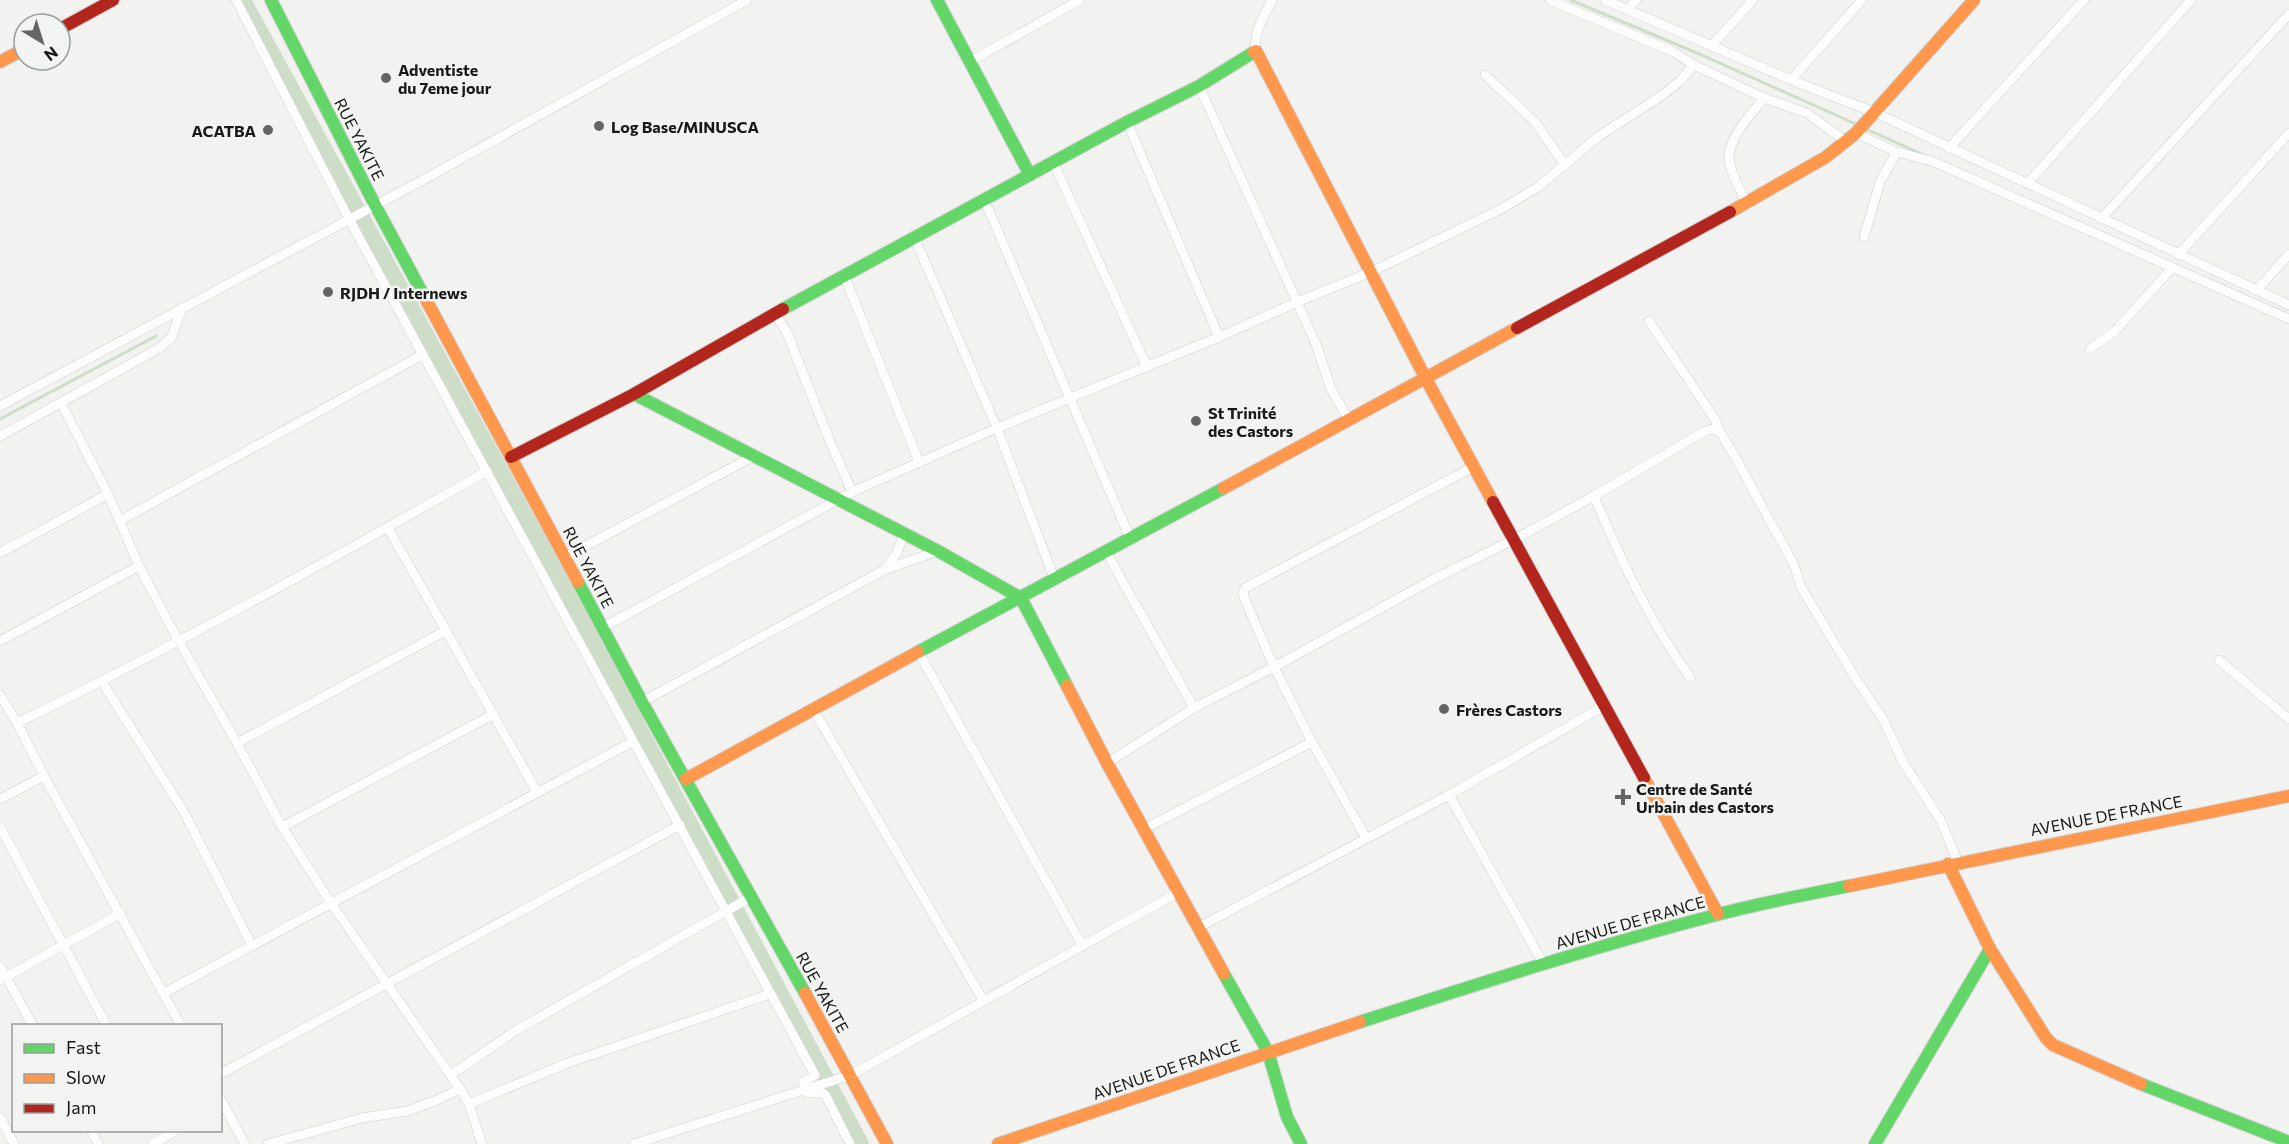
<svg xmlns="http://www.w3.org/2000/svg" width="2289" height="1144" viewBox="0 0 2289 1144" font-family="Commissioner,sans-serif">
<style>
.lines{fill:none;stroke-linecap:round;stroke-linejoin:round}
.stream{stroke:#ceddc8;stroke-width:3}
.river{stroke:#ceddc8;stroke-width:16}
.street-casing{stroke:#cfd0cf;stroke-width:10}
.fast-casing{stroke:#cfd0cf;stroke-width:14}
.slow-casing{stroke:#cfd0cf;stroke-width:14}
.jam-casing{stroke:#cfd0cf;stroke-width:14}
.street{stroke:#fdfdfd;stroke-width:9}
.fast{stroke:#63d668;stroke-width:12}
.slow{stroke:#ff974d;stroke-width:12}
.jam{stroke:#b3261e;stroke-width:12}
.poi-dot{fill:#646564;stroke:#f1f4f0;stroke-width:2}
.labels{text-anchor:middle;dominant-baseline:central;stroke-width:5;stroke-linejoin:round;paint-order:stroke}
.poi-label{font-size:16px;font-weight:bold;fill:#181918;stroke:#f1f4f0;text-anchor:start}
.street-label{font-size:16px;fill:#181918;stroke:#f1f4f0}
</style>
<rect width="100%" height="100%" fill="#f2f3f1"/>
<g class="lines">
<g class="stream">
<path d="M 1571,0 L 1704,56 L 1858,125"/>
<path d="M 1864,128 L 1926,156"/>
<path d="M 0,419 L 156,336"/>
</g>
<path class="river" d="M 243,0 L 552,565 L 861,1144"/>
<defs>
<g id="street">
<path d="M 236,0 L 349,219 L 815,1075 L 803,1082 L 807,1093 L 823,1093 L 826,1096 L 850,1144"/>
<path d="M 1550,0 L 1674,52 L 1694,65 L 1764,98 L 1807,113 L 1845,141"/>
<path d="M 1605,0 L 1791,80 L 1876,113 L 2289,305"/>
<path d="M 1627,10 L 1636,0"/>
<path d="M 1712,45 L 1753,0"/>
<path d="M 1256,51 C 1253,32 1264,16 1272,0"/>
<path d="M 971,61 L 1080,0"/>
<path d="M 1485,75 L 1535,122 L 1565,165"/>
<path d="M 1791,80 L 1862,0"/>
<path d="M 1199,86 L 1316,344 L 1331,389 L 1349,420"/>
<path d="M 1127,122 L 1219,337"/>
<path d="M 1856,133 L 1894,151 L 1894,157 L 1880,182 L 1864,237"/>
<path d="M 1949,148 L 2084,0"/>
<path d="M 1894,151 L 1934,162 L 2289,319"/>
<path d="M 1053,162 L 1147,367"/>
<path d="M 2027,184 L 2191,0"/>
<path d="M 984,199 L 1130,538"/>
<path d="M 1746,202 C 1740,189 1730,173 1729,158 C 1729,136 1752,114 1764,98"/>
<path d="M 2101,219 L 2289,14"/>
<path d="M 915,239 L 997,428 L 1054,578"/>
<path d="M 2178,255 L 2289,133"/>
<path d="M 844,275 L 919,462"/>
<path d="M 2256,291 L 2289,254"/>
<path d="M 775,313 L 787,333 L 829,439 L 852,492"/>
<path d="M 1649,321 L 1716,421 L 1720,432"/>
<path d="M 2090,349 L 2115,331 L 2172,268"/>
<path d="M 61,403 L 108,494 L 139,566 L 178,640 L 237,743 L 282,827 L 331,903 L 460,1089 L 469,1104 L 482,1144"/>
<path d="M 0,406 L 421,181 L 747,0"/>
<path d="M 0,436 L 158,349 L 171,338 L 183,307"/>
<path d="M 1594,496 C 1621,560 1649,621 1690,677"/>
<path d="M 119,521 L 422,355"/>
<path d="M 388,528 L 537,792"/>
<path d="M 1106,552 L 1194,708"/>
<path d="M 0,553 L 108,494"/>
<path d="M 565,557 L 752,457"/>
<path d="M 884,570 L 897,553 L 904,533"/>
<path d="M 602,628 L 852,492 L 997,428 L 1219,337 L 1297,302 L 1371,272 L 1501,209 L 1538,187 L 1599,136 L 1664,94 L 1680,81 L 1694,65"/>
<path d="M 0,641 L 139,566"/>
<path d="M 919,653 L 1082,945"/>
<path d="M 2219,660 L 2289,719"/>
<path d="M 102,682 L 184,812 L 252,946"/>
<path d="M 0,695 L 17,723 L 44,776 L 181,1026"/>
<path d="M 642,702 L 884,570 L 938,551"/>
<path d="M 813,709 L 983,1000"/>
<path d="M 17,723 C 177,645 333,559 487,471"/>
<path d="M 237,743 L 447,630"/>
<path d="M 1107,763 L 1194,708 L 1274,667 L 1432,580 L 1515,539 L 1594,496 L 1705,431 L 1713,429 L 1720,432 L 1734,455 L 1794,565 L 1801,587 L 1854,676 L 1883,719 L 1903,762 L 1940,819 L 1958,862"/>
<path d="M 1449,795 L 1543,963"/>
<path d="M 0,799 L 44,776"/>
<path d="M 0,827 L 107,1026"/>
<path d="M 282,827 L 494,714"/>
<path d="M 1144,829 L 1312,742"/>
<path d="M 1366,838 L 1312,742 L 1274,667 L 1243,595 L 1245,588 L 1475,466"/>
<path d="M 1199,927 L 1449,795 L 1604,706"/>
<path d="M 0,966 L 33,1026"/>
<path d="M 0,980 L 121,913"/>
<path d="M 164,993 L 632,742"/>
<path d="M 220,1074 L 680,825"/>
<path d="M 451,1075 L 515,1031 L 751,897"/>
<path d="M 220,1098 L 245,1144"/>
<path d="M 469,1104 L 565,1064 L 770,994"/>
<path d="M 0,1117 L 14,1144"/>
<path d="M 91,1130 L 98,1144"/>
<path d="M 153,1144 L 177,1130"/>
<path d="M 268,1144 L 362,1118 L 407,1111 L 437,1100 L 460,1089"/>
<path d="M 634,1144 L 851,1075 L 1179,892"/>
</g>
<g id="fast">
<path d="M 271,0 L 375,205 L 424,296"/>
<path d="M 937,0 L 1030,175"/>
<path d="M 783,309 L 1127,122 L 1199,86 L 1254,52"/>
<path d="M 634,394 L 938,551 L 1021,598 L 1067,686"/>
<path d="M 578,582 L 642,702 L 805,993"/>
<path d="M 918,652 L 1224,488"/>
<path d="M 1224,974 L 1268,1052 L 1287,1117 L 1301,1144"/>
<path d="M 1360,1022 C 1478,984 1596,946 1716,915 C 1760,903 1805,895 1849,886"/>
<path d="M 2141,1084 L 2289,1142"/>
<path d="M 1875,1144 L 1990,949"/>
</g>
<g id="slow">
<path d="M 1254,52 L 1256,51 L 1426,379 L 1493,502"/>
<path d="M 0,62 L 24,49"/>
<path d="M 1730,212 L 1826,157 L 1856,133 L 1974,0"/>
<path d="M 424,296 L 578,582"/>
<path d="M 1224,488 L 1517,328"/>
<path d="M 1067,686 L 1107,763 L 1224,974"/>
<path d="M 1644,778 L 1718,914"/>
<path d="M 686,779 L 918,652"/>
<path d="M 1948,864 L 1990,949 L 2046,1038 L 2053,1045 L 2141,1084"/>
<path d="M 1849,886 L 2289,796"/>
<path d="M 805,993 L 887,1144"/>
<path d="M 998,1144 L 1360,1022"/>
</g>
<g id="jam">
<path d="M 60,29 L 113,0"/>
<path d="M 1517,328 L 1730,212"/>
<path d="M 511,457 L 634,394 L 783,309"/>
<path d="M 1493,502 L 1644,778"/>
</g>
</defs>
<use href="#street" class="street-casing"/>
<use href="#fast" class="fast-casing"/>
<use href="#slow" class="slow-casing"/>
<use href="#jam" class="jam-casing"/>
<use href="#street" class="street"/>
<use href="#fast" class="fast"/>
<use href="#slow" class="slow"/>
<use href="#jam" class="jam"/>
</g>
<g class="poi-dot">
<circle cx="386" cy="78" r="6"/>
<circle cx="599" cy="126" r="6"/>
<circle cx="268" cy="130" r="6"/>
<circle cx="328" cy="292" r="6"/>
<circle cx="1196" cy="421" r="6"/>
<circle cx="1444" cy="709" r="6"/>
<path d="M1620 788h6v6h6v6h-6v6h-6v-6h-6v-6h6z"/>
</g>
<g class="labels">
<g class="poi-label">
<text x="398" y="69">Adventiste<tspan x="398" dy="18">du 7eme jour</tspan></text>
<text x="611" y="126">Log Base/MINUSCA</text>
<text x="256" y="130" text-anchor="end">ACATBA</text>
<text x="340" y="292">RJDH / Internews</text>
<text x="1208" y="412">St Trinité<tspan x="1208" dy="18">des Castors</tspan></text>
<text x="1456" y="709">Frères Castors</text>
<text x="1636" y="788">Centre de Santé<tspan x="1636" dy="18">Urbain des Castors</tspan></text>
</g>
<g class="street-label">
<text transform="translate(360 139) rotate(63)">RUE YAKITE</text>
<text transform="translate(589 567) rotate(62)">RUE YAKITE</text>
<text transform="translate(2106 815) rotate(-11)">AVENUE DE FRANCE</text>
<text transform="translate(1630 922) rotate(-16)">AVENUE DE FRANCE</text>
<text transform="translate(823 992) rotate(61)">RUE YAKITE</text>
<text transform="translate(1166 1069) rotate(-19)">AVENUE DE FRANCE</text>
</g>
</g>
<rect x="12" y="1024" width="210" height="108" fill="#f1f4f0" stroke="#9a9c9a" stroke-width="1.5"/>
<rect x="24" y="1044" width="30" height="9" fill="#63d668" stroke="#9a9c9a" stroke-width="1.5"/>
<text x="66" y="1054" font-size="18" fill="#181918">Fast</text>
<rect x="24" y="1074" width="30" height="9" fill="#ff974d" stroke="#9a9c9a" stroke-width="1.5"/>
<text x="66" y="1084" font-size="18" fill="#181918">Slow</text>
<rect x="24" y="1104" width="30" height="9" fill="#b3261e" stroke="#9a9c9a" stroke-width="1.5"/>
<text x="66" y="1114" font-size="18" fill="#181918">Jam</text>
<g transform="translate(42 42) rotate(142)"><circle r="28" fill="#f1f4f0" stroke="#9a9c9a" stroke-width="1.5"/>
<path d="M0-4.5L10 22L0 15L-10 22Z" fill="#646564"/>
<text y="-9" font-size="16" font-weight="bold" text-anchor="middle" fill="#181918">N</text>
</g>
</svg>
